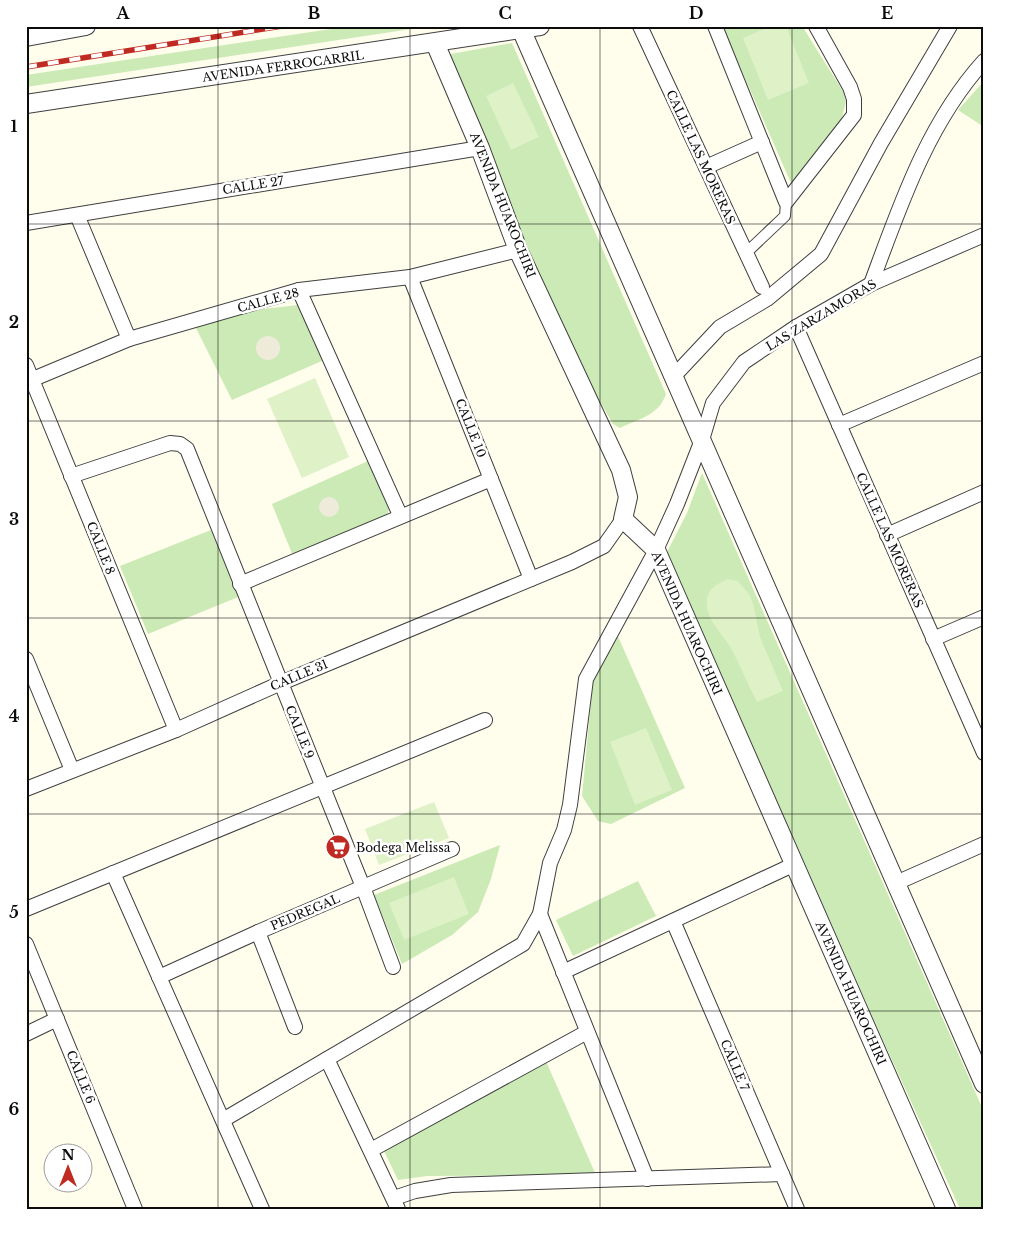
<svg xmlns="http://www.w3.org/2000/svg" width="1010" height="1235" viewBox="0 0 1010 1235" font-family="'Libre Baskerville',serif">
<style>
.green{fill:#cbeab5}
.pitch{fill:#def1c7}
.plaza{fill:#eeebdb}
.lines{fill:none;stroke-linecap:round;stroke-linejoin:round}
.pedestrian-casing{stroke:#3f3f3f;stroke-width:12}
.minor-casing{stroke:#3f3f3f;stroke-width:16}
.tertiary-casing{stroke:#3f3f3f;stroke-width:20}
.pedestrian{stroke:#fff;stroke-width:10}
.minor{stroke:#fff;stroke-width:14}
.tertiary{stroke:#fff;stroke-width:18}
.rail-casing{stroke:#bf2b22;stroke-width:5.5}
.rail{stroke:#fff;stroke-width:4;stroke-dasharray:11;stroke-linecap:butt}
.grid{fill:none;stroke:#0c0c0c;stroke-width:1;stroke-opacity:0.55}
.labels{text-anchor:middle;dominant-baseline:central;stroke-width:5;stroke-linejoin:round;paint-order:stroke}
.street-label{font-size:12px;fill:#0c0c0c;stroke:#fff}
.poi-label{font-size:12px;fill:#0c0c0c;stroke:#fff;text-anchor:start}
.neatline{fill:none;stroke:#0c0c0c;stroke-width:2}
.grid-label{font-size:16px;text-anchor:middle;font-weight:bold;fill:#0c0c0c}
</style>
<rect width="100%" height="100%" fill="#fffdec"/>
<g class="green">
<path d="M 351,26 L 431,26 L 26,87 L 26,75 Z"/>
<path d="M 722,26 L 802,26 L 844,93 L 846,101 L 841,122 L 791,183 Z"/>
<path d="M 512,43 L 666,394 C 659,415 639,419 620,428 L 613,424 L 598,398 L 534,265 L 451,61 L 451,54 Z"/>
<path d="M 984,81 L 984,127 L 958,110 Z"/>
<path d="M 298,305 L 300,305 L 324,360 L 232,400 L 195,326 L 254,310 Z"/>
<path d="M 368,461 L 389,509 L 387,515 L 293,556 L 272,504 Z"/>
<path d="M 702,473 L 984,1112 L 984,1209 L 960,1209 L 882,1038 L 667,552 L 687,513 Z"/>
<path d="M 211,530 L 238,597 L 148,634 L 120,566 Z"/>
<path d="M 616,632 L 685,788 L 611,824 L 598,821 L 582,796 L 593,680 Z"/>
<path d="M 500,845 L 491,879 L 478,912 L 452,935 L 402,964 L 374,895 Z"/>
<path d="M 638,881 L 656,916 L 573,956 L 556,920 Z"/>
<path d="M 545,1059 L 596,1175 L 427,1176 L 398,1180 L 383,1149 Z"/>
</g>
<g class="pitch">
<path d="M 771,26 L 786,26 L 809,83 L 768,100 L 743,38 Z"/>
<path d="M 513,83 L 539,137 L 511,150 L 486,96 Z"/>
<path d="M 315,378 L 349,457 L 302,478 L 267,399 Z"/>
<path d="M 728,579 L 738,581 L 749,594 L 753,603 L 760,637 L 783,691 L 757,702 C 748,685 741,667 732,650 C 724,635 704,619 707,599 C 708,588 719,583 728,579 Z"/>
<path d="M 646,728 L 672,790 L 635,805 L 610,742 Z"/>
<path d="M 434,802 L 449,838 L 379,865 L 365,829 Z"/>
<path d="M 454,877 L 469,914 L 404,940 L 389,903 Z"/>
</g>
<g class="plaza">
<circle cx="268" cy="348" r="12"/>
<circle cx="329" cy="507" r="10"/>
</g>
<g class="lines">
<defs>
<path id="pedestrian" d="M 746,253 L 785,216 L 786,202"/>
<g id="minor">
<path d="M 640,26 L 762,287"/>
<path d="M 715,26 L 786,202 L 854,115 L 854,99 L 850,87 L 816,26"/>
<path d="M 706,167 L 762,142"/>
<path d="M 77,215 L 129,339"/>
<path d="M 26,223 L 480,148"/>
<path d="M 410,277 L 531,579"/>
<path d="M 871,284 C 900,206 927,124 984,61"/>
<path d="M 299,290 L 400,515"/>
<path d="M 796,327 L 984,753"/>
<path d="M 26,365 L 176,730"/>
<path d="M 674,376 L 720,327 L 767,299 L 821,254 L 881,143 L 950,26"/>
<path d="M 26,382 L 129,339 L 299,290 L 410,277 L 518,250"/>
<path d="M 839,425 L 984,363"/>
<path d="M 71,476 L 170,443 L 180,444 L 187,449 L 363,887 L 393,967"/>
<path d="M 887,535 L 984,492"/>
<path d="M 240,584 L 491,479"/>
<path d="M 933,639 L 984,617"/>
<path d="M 26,659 L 72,770"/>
<path d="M 26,789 L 176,730 L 281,683 L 572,562 L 604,546 L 623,519"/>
<path d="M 113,873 L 262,1209"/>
<path d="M 896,883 L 984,844"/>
<path d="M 26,909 L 485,720"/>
<path d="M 540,914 L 647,1179"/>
<path d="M 673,921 L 797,1209"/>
<path d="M 258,932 L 295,1027"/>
<path d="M 26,944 L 135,1209"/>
<path d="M 563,972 L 795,864"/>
<path d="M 159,977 L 258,932 L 452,849"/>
<path d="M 26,1034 L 57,1019"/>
<path d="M 327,1059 L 398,1209"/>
<path d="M 223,1120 L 523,944 L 540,914 L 550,863 L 564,830 L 570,805 L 586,679 L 656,550 L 677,504 L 702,440 L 713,403 L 744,362 L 796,327 L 871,284 L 984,235"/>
<path d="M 371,1150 L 587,1032"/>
<path d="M 394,1198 L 415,1191 L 451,1185 L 782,1174"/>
</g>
<g id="tertiary">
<path d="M 521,29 L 984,1084"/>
<path d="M 26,37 L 86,26"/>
<path d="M 435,43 L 480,148 L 518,250 L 621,470 L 628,497 L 623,519 L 656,550 L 946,1209"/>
<path d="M 26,104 L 540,26"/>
</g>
</defs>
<use href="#pedestrian" class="pedestrian-casing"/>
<use href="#minor" class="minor-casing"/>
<use href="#tertiary" class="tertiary-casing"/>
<use href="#pedestrian" class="pedestrian"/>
<use href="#minor" class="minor"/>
<use href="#tertiary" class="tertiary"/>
<defs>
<path id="rail" d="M 26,67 L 282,26"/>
</defs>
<use href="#rail" class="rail-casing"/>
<use href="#rail" class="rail"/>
</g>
<path class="grid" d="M 218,26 L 218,1209M 410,26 L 410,1209M 600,26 L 600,1209M 792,26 L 792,1209M 26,224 L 984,224M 26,421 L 984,421M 26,618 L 984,618M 26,814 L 984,814M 26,1011 L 984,1011"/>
<defs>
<symbol id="supermarket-disc" viewBox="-11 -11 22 22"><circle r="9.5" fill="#bf2b22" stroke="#fff"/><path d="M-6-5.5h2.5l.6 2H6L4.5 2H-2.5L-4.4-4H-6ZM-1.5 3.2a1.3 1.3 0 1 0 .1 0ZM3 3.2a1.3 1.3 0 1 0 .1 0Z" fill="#fff"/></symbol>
</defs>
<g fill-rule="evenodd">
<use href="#supermarket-disc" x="324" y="833" width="28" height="28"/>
</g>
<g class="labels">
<g class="street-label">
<text transform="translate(283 66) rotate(-8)">AVENIDA FERROCARRIL</text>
<text transform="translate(701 157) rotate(65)">CALLE LAS MORERAS</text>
<text transform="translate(253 185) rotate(-9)">CALLE 27</text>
<text transform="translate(503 205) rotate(68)">AVENIDA HUAROCHIRI</text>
<text transform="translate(268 300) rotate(-15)">CALLE 28</text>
<text transform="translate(821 315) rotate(-31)">LAS ZARZAMORAS</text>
<text transform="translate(471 428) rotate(68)">CALLE 10</text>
<text transform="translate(890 540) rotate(66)">CALLE LAS MORERAS</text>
<text transform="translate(101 548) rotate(68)">CALLE 8</text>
<text transform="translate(687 623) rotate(66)">AVENIDA HUAROCHIRI</text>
<text transform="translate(299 675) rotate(-23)">CALLE 31</text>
<text transform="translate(300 732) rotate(68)">CALLE 9</text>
<text transform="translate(305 912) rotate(-23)">PEDREGAL</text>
<text transform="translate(851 993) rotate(66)">AVENIDA HUAROCHIRI</text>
<text transform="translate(735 1065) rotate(67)">CALLE 7</text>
<text transform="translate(81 1077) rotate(68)">CALLE 6</text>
</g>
<g class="poi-label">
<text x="356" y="847">Bodega Melissa</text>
</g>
</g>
<rect width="1010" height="1235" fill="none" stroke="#ffffff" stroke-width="55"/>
<g transform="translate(68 1168)"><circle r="24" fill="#ffffff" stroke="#9e9e9e"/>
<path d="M0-4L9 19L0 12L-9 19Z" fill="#bf2b22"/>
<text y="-8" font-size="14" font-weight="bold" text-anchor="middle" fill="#0c0c0c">N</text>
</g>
<rect x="28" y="28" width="954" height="1180" class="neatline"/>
<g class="grid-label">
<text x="123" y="19">A</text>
<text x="314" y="19">B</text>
<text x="505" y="19">C</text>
<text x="696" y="19">D</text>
<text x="887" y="19">E</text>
<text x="14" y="132">1</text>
<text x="14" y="328">2</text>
<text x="14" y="525">3</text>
<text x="14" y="722">4</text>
<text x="14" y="918">5</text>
<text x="14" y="1115">6</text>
</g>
</svg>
